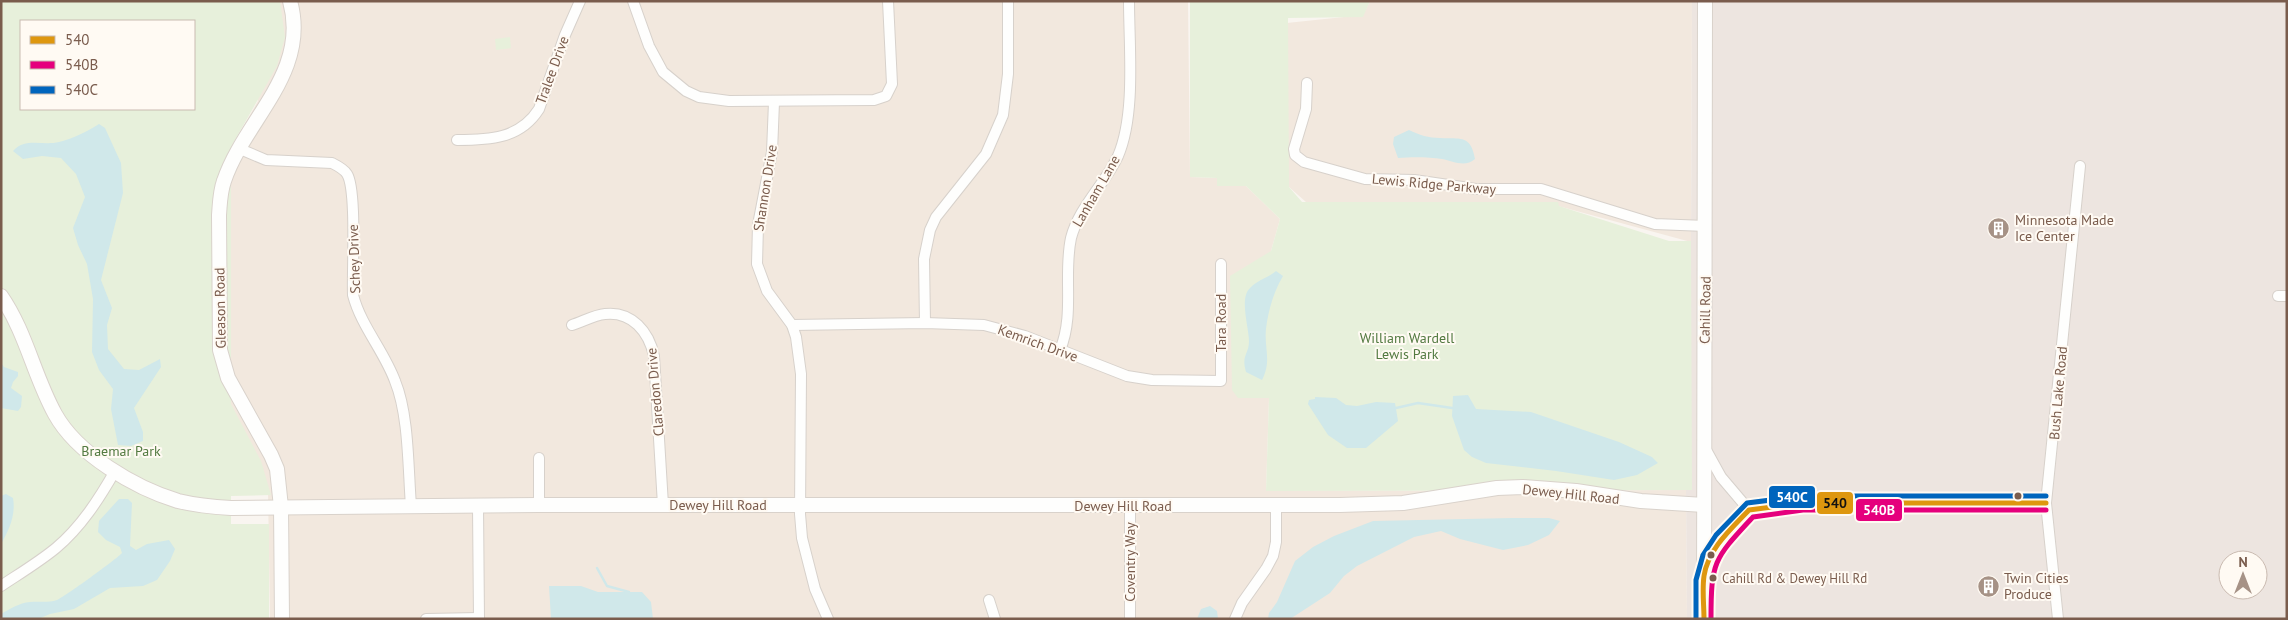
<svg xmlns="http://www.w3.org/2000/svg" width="2288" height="620" viewBox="0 0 2288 620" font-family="'PT Sans',sans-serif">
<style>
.residential{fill:#f2e8de}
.industrial{fill:#ede5e0;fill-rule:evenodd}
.green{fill:#e7f0db;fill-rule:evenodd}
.water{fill:#d0e8ea}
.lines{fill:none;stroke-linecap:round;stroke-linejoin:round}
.stream{stroke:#d0e8ea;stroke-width:2.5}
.street-casing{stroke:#d7d1cb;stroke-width:12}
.secondary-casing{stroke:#d9d2cb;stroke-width:16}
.street{stroke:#fefefd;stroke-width:10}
.secondary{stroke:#fefefd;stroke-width:14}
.bus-1-casing{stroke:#fffaf3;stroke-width:9}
.bus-2-casing{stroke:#fffaf3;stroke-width:9}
.bus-3-casing{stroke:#fffaf3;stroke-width:9}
.bus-1{stroke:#de970f;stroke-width:5}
.bus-2{stroke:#e5007d;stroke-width:5}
.bus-3{stroke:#0065bd;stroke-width:5}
.bus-dot{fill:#7a5c4d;stroke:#fffaf3;stroke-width:2}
.labels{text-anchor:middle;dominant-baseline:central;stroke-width:4;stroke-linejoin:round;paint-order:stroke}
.bus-label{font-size:13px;fill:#7a5c4d;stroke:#fffaf3;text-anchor:start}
.street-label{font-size:14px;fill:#7a5c4d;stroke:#fffaf3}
.poi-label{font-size:14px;fill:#7a5c4d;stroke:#fffaf3;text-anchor:start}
.park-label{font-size:14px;fill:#537a41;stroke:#fffaf3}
.line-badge{stroke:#fffaf3;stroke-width:2}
.badge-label{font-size:14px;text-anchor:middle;font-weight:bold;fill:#fff}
.pale-badge-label{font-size:14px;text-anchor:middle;font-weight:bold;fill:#111}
</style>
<rect width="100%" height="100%" fill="#f9f5f0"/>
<g class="residential">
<path d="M 250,1 L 1188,1 L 1190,177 L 1217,178 L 1218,186 L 1246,186 L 1280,219 L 1271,251 L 1238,398 L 1269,398 L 1266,491 L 1686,490 L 1687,619 L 270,619 L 268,490 L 226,405 L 231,147 L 258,101 Z"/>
<path d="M 1370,1 L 1692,1 L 1691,242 L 1558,206 L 1306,202 L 1289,187 L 1268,25 L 1363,15 Z"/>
</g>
<path class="industrial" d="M 1692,1 L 2287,1 L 2287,619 L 1687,619 L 1686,490 L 1691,241 ZM 2228,560 L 2258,560 L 2258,590 L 2228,590 Z"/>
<g class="green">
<path d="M 1,1 L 280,1 L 285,37 L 277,66 L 231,147 L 231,404 L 261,461 L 271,495 L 231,496 L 231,524 L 269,524 L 269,619 L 1,619 ZM 21,21 L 194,21 L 194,109 L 21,109 Z"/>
<path d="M 1190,1 L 1370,1 L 1363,17 L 1288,18 L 1289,187 L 1302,202 L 1558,202 L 1559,206 L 1669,241 L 1691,241 L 1692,490 L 1266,491 L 1269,398 L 1238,398 L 1232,390 L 1230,276 L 1271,251 L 1280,219 L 1246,186 L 1217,186 L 1217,178 L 1190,177 Z"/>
<path d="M 510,37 L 511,48 L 496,50 L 495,39 Z"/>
</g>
<g class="water">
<path d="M 99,124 L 105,128 L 121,163 L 123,193 L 101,280 L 112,308 L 107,325 L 108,349 L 124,369 L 139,370 L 160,359 L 161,367 L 134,408 L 143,432 L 143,441 L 131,446 L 118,445 L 111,409 L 113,389 L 99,370 L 92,352 L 93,299 L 87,264 L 78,245 L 73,228 L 85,197 L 76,174 L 61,158 L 42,156 L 23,159 L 13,151 C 25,137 43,146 59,142 C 74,138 86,132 99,124 Z"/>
<path d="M 1409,130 C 1419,135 1429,138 1440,138 C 1459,139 1471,134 1475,159 C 1465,168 1453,161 1442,159 C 1429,157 1412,157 1398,158 L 1393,144 L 1394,137 Z"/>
<path d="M 1276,271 L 1283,276 C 1274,291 1268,311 1266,329 C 1264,349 1272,360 1262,380 L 1246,372 C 1241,354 1249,355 1249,341 C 1249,328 1239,298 1250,288 C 1257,280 1268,278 1276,271 Z"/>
<path d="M 1,363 L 4,367 L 18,372 L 18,376 L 13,382 L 11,388 L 22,396 L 21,407 L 18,411 L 1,408 Z"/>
<path d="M 1468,395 L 1476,409 L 1531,412 L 1619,442 L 1652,457 L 1658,463 L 1637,475 L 1614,480 L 1556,471 L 1486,463 L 1472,457 L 1464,450 L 1452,416 L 1453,396 Z"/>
<path d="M 1315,397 L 1336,398 L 1346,405 L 1357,406 L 1376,402 L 1395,403 L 1398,421 L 1366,448 L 1347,448 L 1328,435 L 1308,404 L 1309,400 L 1315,399 Z"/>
<path d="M 6,494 L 13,498 C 16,515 9,530 1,544 L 1,496 Z"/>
<path d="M 119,499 L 128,499 L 132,503 L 130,546 L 136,550 L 147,544 L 169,540 L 175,549 L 170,561 L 157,580 L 143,586 L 110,588 L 74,609 L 50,614 L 38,619 L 1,619 L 1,614 C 10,609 19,603 30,602 C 38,601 48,603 57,600 C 63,598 118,558 122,553 L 120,547 L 106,540 L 98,532 L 99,521 Z"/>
<path d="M 1512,518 L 1549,518 L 1560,521 L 1549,535 L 1528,545 L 1503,550 L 1460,539 L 1441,531 L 1414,537 L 1357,566 L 1344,576 L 1330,593 L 1290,619 L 1268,619 L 1269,613 L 1277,602 L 1295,561 L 1313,547 L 1334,536 L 1373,521 Z"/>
<path d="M 549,586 L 581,586 L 598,592 L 642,592 L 651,602 L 653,619 L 551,619 Z"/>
<path d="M 1210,606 L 1217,611 L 1218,619 L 1197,619 L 1201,609 Z"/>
</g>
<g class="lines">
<g class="stream">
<path d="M 1396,408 L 1418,403 L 1452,408"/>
<path d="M 597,568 L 607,586 L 629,592 L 629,594"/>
</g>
<defs>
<g id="street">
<path d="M 633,1 L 649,46 L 663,72 L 686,91 L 699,97 L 729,101 L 874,100 L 886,96 L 892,84 L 888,1"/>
<path d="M 1307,83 L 1306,109 L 1294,149 L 1295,155 L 1304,162 L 1365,179 L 1414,180 L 1476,189 L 1541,189 L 1655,224 L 1706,226"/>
<path d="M 774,102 L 772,152 L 758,225 L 757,264 L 767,291 L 792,325 L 796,337 L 801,374 L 800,514 L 802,538 L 815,589 L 828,619"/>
<path d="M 457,140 C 489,140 520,139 539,109 L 565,35 L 580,1"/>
<path d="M 240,149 L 266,160 L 332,163 C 338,166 344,169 347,174 C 357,190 352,271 353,295 C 361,326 384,351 395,381 C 409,415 408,468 411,506"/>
<path d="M 2278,296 L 2287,296"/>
<path d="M 925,323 L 924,259 L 930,230 L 936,217 L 986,154 L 1003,115 L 1008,74 L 1008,1"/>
<path d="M 572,325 C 582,322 594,315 605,314 C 632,311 649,332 654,356 L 663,505"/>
<path d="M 792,325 L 925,323 L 984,325 L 1025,336 L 1127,376 L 1152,380 L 1221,381 L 1221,264"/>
<path d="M 1060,350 C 1075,314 1063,275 1071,238 C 1079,207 1105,184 1118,156 C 1136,114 1129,47 1129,1"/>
<path d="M 1705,448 L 1721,477 L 1749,510"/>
<path d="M 539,458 L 539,505"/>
<path d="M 478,506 L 479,619"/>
<path d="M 1706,569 L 1718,546 L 1749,510 L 1803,503 L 2046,503"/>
<path d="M 1,586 C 19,574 39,562 56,548 C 81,527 99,499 115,471"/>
<path d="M 989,600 L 995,619"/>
<path d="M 426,619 L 479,618"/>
<path d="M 1130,619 L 1130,506"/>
<path d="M 1235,619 L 1242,603 L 1266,569 L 1273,556 L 1276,542 L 1276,505"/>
<path d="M 2058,619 L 2046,503 L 2080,166"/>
</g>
<g id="secondary">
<path d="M 1,296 C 26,332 34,376 55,414 C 77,454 135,488 178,501 C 195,505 213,507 231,508 L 539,505 L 1340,505 L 1403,503 L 1497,488 L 1523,487 L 1576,491 L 1641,501 L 1704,505"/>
<path d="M 282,619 L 281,507 L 277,469 L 271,455 L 228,378 L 220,350 L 219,215 C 220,203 220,192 224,181 C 245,119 310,73 290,1"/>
<path d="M 1704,619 L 1705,1"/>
</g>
</defs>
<use href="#street" class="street-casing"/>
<use href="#secondary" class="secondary-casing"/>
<use href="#street" class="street"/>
<use href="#secondary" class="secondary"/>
<defs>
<path id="bus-1" d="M 1704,619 C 1704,605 1702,590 1704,576 C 1708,549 1731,529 1749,510 L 1803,503 L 2046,503"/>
<path id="bus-2" d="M 1711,619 C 1711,561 1714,559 1753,517 L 1803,510 L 2046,510"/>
<path id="bus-3" d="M 1696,619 L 1696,580 L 1703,555 L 1716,535 L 1747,503 L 1803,496 L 2046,496"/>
</defs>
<use href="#bus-1" class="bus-1-casing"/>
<use href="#bus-2" class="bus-2-casing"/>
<use href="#bus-3" class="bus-3-casing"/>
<use href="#bus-1" class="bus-1"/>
<use href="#bus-2" class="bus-2"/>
<use href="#bus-3" class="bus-3"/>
</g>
<defs>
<symbol id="building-disc" viewBox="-11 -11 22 22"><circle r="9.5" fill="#a69286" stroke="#fffaf3"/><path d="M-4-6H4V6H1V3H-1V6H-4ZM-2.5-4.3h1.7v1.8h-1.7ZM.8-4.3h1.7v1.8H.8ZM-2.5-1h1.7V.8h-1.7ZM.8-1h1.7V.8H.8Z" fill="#fff"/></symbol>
</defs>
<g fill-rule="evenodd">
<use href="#building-disc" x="1986" y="216" width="25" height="25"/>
<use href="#building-disc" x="1976" y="574" width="25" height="25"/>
</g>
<g class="bus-dot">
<circle cx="2018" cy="496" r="4.5"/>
<circle cx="1711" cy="555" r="4.5"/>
<circle cx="1713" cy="578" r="4.5"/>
</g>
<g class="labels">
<g class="bus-label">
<text x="1722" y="578">Cahill Rd &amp; Dewey Hill Rd</text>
</g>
<g class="street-label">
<text transform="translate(552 70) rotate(-70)">Tralee Drive</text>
<text transform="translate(1434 184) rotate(5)">Lewis Ridge Parkway</text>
<text transform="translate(765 188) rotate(-81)">Shannon Drive</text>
<text transform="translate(1096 191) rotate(-60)">Lanham Lane</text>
<text transform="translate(354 259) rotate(-92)">Schey Drive</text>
<text transform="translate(220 308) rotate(-91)">Gleason Road</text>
<text transform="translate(1705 310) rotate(-89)">Cahill Road</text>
<text transform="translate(1221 323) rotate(-90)">Tara Road</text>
<text transform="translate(1038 343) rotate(20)">Kemrich Drive</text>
<text transform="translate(655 392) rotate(-95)">Claredon Drive</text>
<text transform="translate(2058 393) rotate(-85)">Bush Lake Road</text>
<text transform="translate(1571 494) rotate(6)">Dewey Hill Road</text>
<text x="718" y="505">Dewey Hill Road</text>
<text x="1123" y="506">Dewey Hill Road</text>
<text transform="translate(1130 562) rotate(-90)">Coventry Way</text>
</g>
<g class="poi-label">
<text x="2015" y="220">Minnesota Made<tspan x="2015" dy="16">Ice Center</tspan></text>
<text x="2004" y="578">Twin Cities<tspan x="2004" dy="16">Produce</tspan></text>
</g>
<g class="park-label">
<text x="1407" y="338">William Wardell<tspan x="1407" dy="16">Lewis Park</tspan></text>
<text x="121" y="451">Braemar Park</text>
</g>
</g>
<g class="line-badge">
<rect x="1768" y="485" width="48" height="24" rx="5" fill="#0065bd"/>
<rect x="1816" y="491" width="38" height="24" rx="5" fill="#de970f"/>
<rect x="1855" y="498" width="48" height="24" rx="5" fill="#e5007d"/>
</g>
<g class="badge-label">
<text x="1792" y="502">540C</text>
<text x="1879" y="515">540B</text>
</g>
<g class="pale-badge-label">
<text x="1835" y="508">540</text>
</g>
<rect width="2288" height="620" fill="none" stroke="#7a5c4d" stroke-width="5"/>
<rect x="20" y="20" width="175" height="90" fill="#fffaf3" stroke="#cabbb1"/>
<rect x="30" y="36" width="25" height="8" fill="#de970f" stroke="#cabbb1"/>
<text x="65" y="45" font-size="15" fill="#7a5c4d">540</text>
<rect x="30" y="61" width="25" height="8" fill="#e5007d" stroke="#cabbb1"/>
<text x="65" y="70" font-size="15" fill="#7a5c4d">540B</text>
<rect x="30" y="86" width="25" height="8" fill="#0065bd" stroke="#cabbb1"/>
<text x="65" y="95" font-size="15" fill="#7a5c4d">540C</text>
<g transform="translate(2243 575)"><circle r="24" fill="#fffaf3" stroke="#cabbb1"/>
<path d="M0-4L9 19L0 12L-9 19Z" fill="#a69286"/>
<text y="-8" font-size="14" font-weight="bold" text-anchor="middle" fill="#7a5c4d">N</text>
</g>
</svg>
